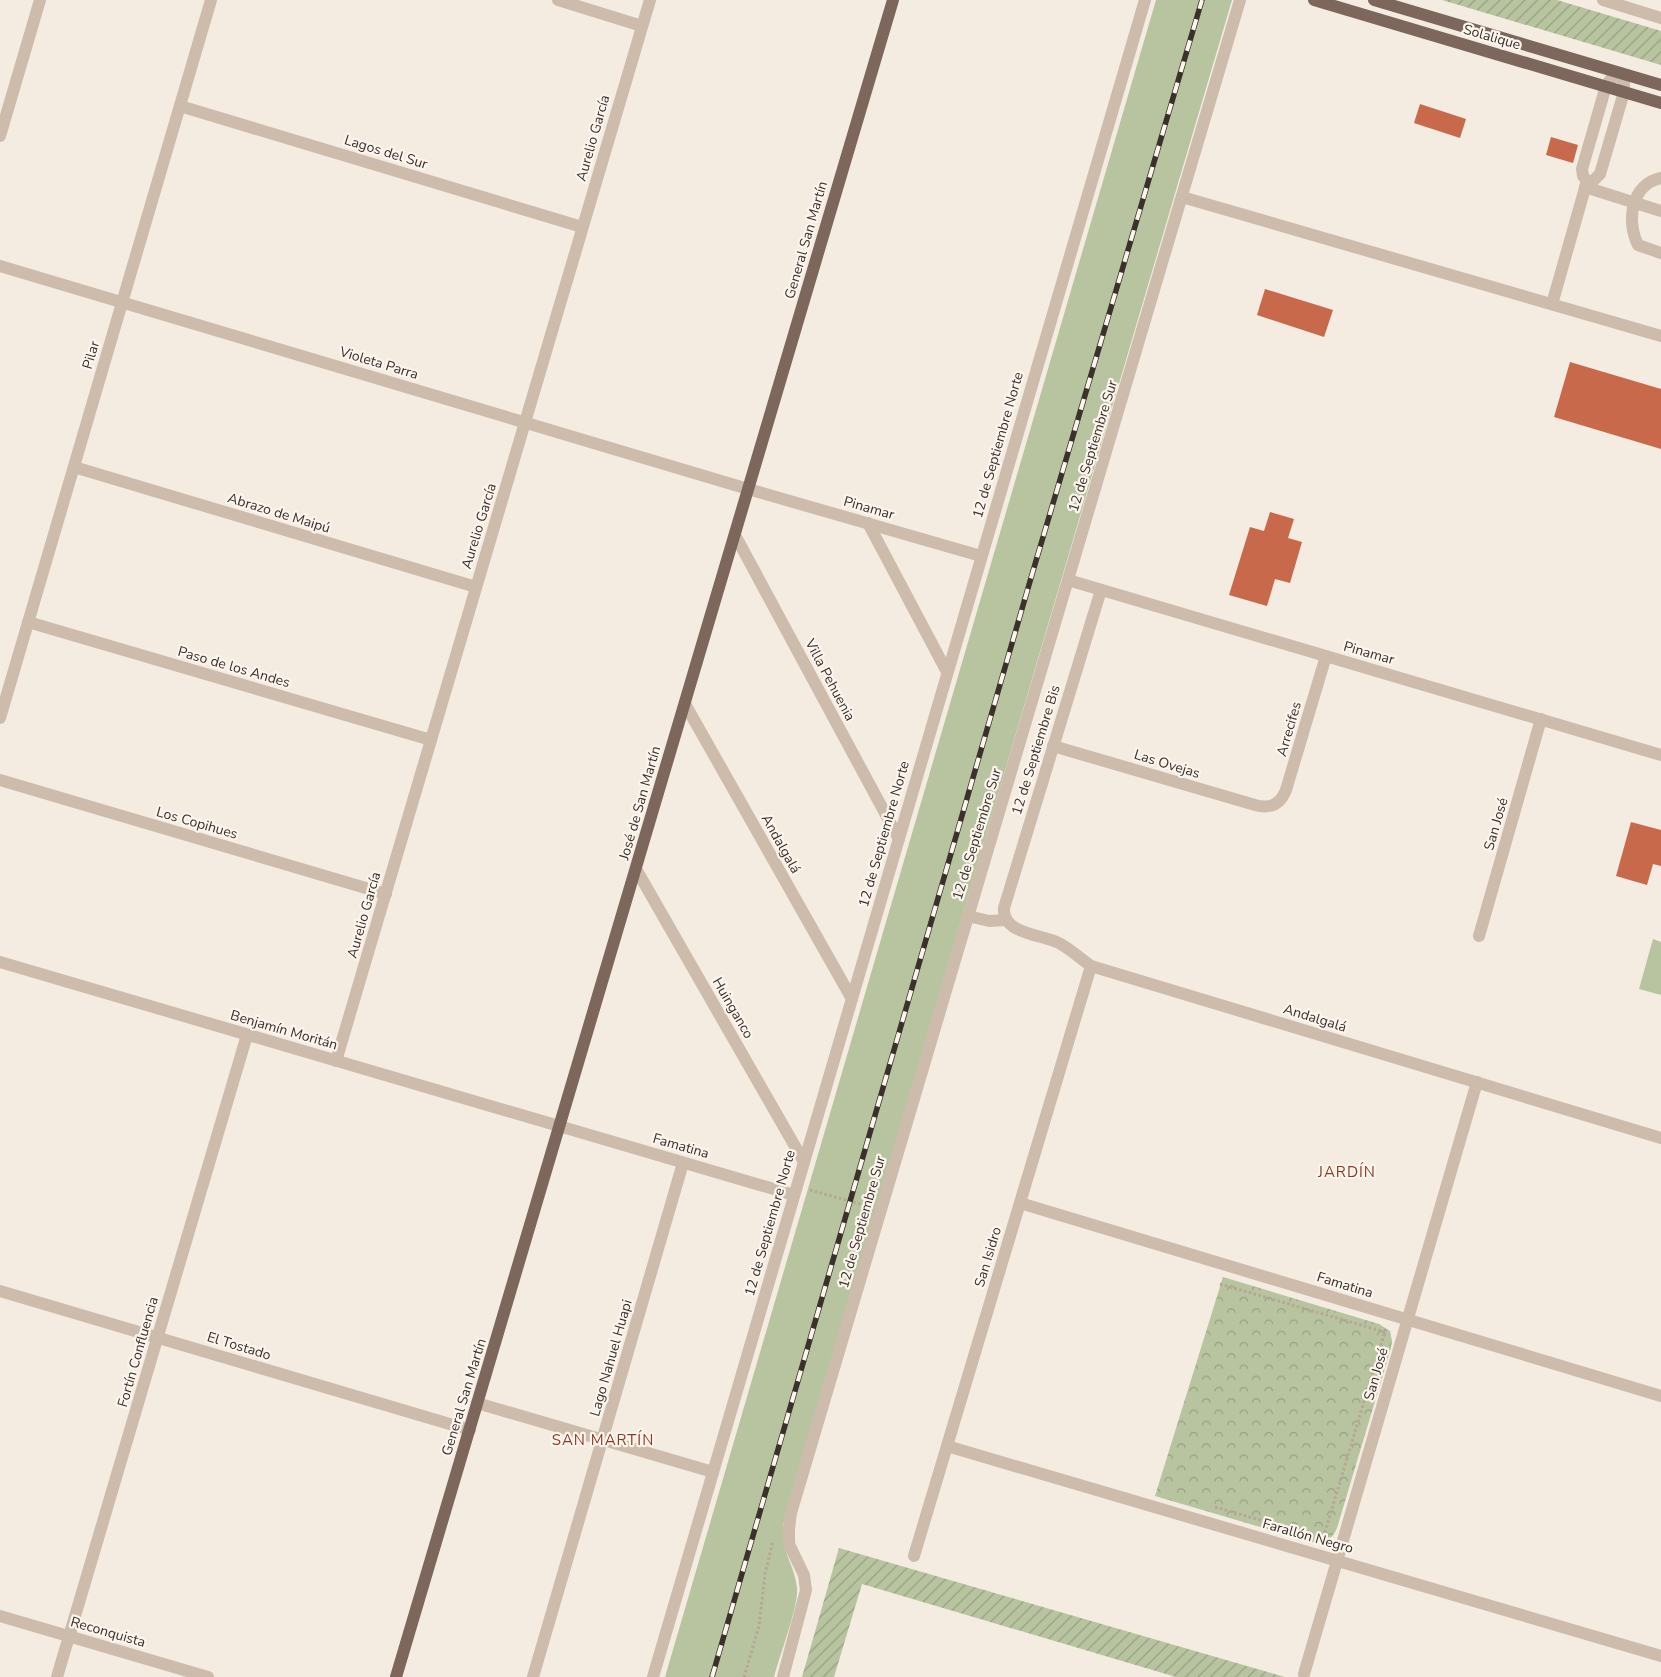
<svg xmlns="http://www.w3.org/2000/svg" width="1661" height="1677" viewBox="0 0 1661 1677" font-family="'Nunito Sans',sans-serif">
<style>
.grass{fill:#b8c4a0}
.park{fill:url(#park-crowns)}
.garden{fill:url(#garden-furrows)}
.building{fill:#c8694b}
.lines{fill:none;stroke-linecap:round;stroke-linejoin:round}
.path{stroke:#b9a596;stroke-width:3;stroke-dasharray:2.5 2.5;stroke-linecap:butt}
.minor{stroke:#cdbbac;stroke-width:12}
.major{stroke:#7d675c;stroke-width:12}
.rail-casing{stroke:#3b302b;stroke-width:5.5}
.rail{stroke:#fbf5ee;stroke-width:4;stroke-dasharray:11;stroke-linecap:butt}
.labels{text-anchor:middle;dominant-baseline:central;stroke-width:4.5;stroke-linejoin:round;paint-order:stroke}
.street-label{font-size:14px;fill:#3b302b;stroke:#fbf5ee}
.neighbourhood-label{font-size:15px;letter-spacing:1px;fill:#8c3b22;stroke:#fbf5ee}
</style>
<defs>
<pattern id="park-crowns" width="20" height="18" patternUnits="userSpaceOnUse" patternTransform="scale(1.25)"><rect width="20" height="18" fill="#b8c4a0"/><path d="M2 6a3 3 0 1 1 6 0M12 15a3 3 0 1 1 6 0" fill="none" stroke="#97a083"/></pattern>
<pattern id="garden-furrows" width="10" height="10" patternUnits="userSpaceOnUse" patternTransform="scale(1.25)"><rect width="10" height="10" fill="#b8c4a0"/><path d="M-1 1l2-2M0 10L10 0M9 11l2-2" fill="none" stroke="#97a083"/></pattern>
</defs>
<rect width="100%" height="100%" fill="#f4ebe1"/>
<g class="grass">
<path d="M 1156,0 L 1232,0 L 784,1521 C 779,1550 794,1562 797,1588 C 799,1605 779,1657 774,1677 L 665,1677 Z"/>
<path d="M 1653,939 L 1661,942 L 1661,995 L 1639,989 Z"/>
</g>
<path class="park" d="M 1223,1277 L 1379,1324 L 1390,1331 L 1392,1341 L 1391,1348 L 1337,1528 C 1332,1540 1324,1544 1311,1542 L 1155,1496 Z"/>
<g class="garden">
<path d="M 1442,0 L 1557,0 L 1661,31 L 1661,65 Z"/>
<path d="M 839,1548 L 1285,1677 L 1176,1677 L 862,1584 L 834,1677 L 802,1677 Z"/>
</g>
<g class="building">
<path d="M 1420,104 L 1466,119 L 1460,138 L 1414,123 Z"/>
<path d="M 1551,137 L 1578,145 L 1573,163 L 1546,155 Z"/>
<path d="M 1265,289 L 1333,310 L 1324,337 L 1257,315 Z"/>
<path d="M 1570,362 L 1661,389 L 1661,449 L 1554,417 Z"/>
<path d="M 1270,512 L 1294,519 L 1288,538 L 1302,542 L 1290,583 L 1275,579 L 1267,606 L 1229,595 L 1250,527 L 1264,531 Z"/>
<path d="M 1631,822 L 1661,830 L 1661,866 L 1653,864 L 1647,885 L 1616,876 Z"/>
</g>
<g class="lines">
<g class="path">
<path d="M 810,1190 L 860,1204"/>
<path d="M 1220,1284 L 1385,1332"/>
<path d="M 1215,1507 L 1329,1540"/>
<path d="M 1322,1542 L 1386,1328"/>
<path d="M 744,1677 L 759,1626 L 765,1574 L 773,1541"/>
</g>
<g class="minor">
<path d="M 558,0 L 642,26"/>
<path d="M 1603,0 L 1661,18"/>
<path d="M 1620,73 L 1624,84 L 1624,92 L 1600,174 L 1593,181 L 1587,181 L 1583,176 L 1582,169 L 1606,86 L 1610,80 Z"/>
<path d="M 180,106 L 582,227"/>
<path d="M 0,136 L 40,0"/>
<path d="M 1661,178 C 1631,184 1626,221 1638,245 L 1661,253"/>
<path d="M 1585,187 L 1661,211"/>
<path d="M 1182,197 L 1661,336"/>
<path d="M 0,266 L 748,489 L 981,556"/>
<path d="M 1552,304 L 1587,181"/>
<path d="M 74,467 L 476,587"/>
<path d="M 868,523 L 947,672"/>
<path d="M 735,535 L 899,839"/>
<path d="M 1068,580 L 1661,755"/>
<path d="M 1101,590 L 1004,908 C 1002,934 1041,934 1059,943 C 1070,949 1080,958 1091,966 L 1661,1138"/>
<path d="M 28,622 L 431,740"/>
<path d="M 685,704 L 852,999"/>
<path d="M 0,718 L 211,0"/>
<path d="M 1053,746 L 1255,805 C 1270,809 1280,805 1286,790 L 1326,656"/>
<path d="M 0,780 L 386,894"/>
<path d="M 636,869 L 804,1162"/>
<path d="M 968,916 L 989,921 L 1006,920"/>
<path d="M 1479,936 L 1541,719"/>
<path d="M 0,962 L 794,1195"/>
<path d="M 336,1061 L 650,0"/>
<path d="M 1020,1203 L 1661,1396"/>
<path d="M 0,1291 L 470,1430"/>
<path d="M 477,1403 L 713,1472"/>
<path d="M 947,1446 L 1661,1656"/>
<path d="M 914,1556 L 1091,966"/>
<path d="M 0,1616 L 208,1677"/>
<path d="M 1304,1674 L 1477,1082"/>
<path d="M 57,1677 L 247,1035"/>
<path d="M 533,1677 L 683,1163"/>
<path d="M 653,1677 L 1145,0"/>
<path d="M 783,1677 L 806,1590 L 804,1575 L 789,1544 L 789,1529 L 791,1513 L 1240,0"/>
</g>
<g class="major">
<path d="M 1314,0 L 1661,103"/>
<path d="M 1374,0 L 1661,85"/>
<path d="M 396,1677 L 893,0"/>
</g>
<defs>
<path id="rail" d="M 712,1677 L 1033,571 L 1202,0"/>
</defs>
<use href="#rail" class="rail-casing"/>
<use href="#rail" class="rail"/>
</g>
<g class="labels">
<g class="street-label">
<text transform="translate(1492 37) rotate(16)">Solalique</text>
<text transform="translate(593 138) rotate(-74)">Aurelio García</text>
<text transform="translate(386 152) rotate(17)">Lagos del Sur</text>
<text transform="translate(806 240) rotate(-74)">General San Martín</text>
<text transform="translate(91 355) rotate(-74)">Pilar</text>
<text transform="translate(379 363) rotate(17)">Violeta Parra</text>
<text transform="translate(998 445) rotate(-74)">12 de Septiembre Norte</text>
<text transform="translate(1093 446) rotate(-73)">12 de Septiembre Sur</text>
<text transform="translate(869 508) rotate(16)">Pinamar</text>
<text transform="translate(279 513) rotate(17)">Abrazo de Maipú</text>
<text transform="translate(479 526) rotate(-73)">Aurelio García</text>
<text transform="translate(1369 653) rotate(16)">Pinamar</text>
<text transform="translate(234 667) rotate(16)">Paso de los Andes</text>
<text transform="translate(830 680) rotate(62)">Villa Pehuenia</text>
<text transform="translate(1289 729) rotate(-74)">Arrecifes</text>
<text transform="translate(1036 750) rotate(-73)">12 de Septiembre Bis</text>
<text transform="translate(1167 764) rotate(17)">Las Ovejas</text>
<text transform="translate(640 803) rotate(-74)">José de San Martín</text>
<text transform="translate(197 823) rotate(16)">Los Copihues</text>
<text transform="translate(1496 824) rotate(-74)">San José</text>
<text transform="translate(884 834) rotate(-74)">12 de Septiembre Norte</text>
<text transform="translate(977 834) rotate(-73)">12 de Septiembre Sur</text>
<text transform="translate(781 844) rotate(61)">Andalgalá</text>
<text transform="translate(364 915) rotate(-74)">Aurelio García</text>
<text transform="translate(733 1008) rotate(60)">Huinganco</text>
<text transform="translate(1315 1018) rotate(17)">Andalgalá</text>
<text transform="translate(284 1030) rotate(16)">Benjamín Moritán</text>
<text transform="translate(681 1146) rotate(16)">Famatina</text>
<text transform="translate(862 1222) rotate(-74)">12 de Septiembre Sur</text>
<text transform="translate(770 1223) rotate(-74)">12 de Septiembre Norte</text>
<text transform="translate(988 1257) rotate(-73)">San Isidro</text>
<text transform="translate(1345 1285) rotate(17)">Famatina</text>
<text transform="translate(239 1346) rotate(17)">El Tostado</text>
<text transform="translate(138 1352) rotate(-74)">Fortín Confluencia</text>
<text transform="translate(611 1358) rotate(-74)">Lago Nahuel Huapi</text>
<text transform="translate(1376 1374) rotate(-74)">San José</text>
<text transform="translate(464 1397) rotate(-73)">General San Martín</text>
<text transform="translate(1308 1536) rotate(16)">Farallón Negro</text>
<text transform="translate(108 1632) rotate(16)">Reconquista</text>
</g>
<g class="neighbourhood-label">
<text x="1347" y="1172">JARDÍN</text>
<text x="603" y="1440">SAN MARTÍN</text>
</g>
</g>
</svg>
